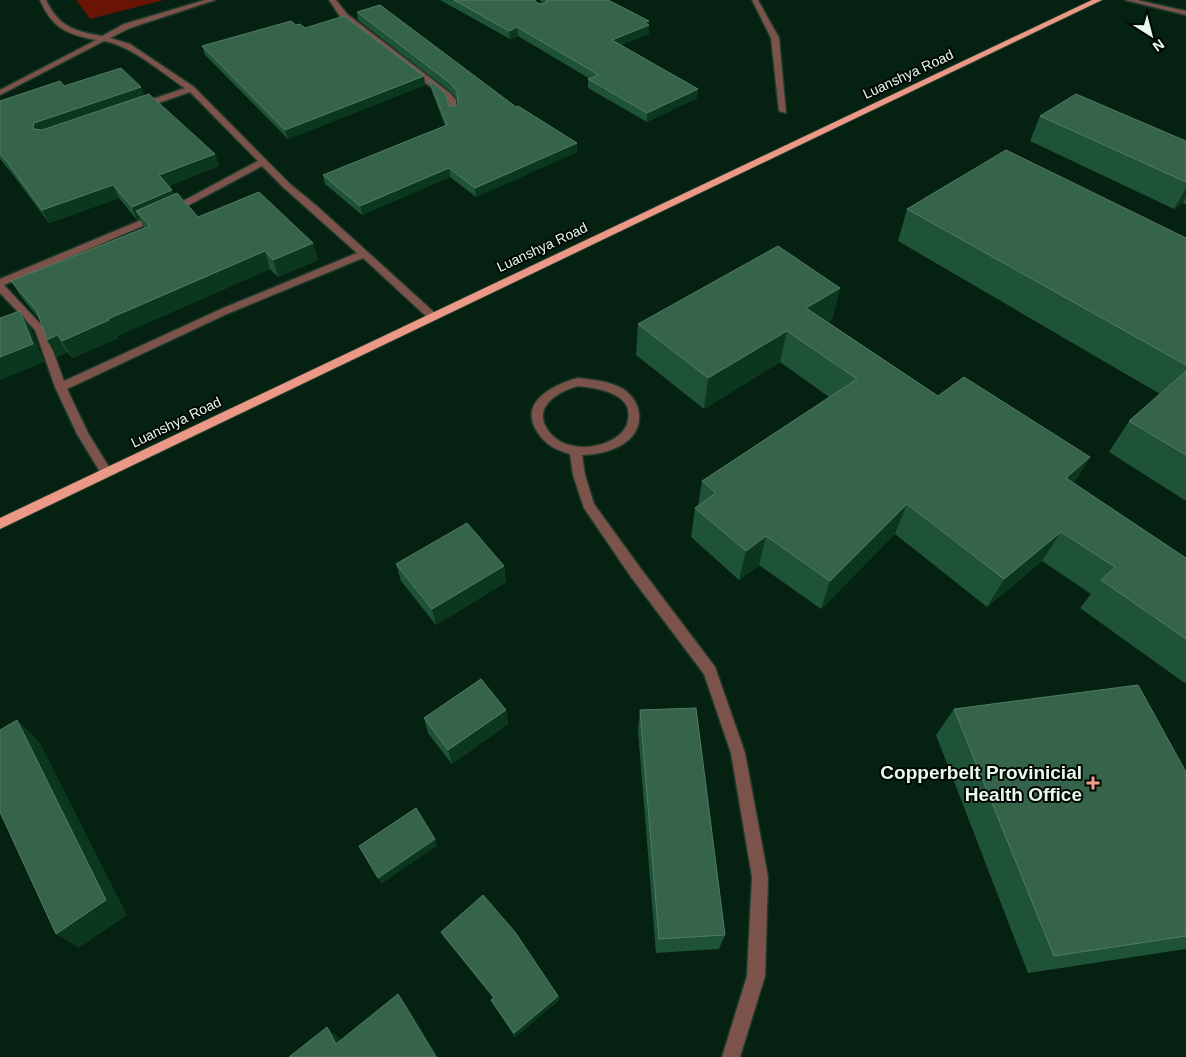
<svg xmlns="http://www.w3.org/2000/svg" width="1186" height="1057" viewBox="0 0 1186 1057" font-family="Arial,sans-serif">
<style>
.green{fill:#691405}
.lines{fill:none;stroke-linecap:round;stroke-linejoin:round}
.service-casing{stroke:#1f3b2b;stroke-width:3}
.minor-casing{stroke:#1f3b2b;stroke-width:3}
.trunk-casing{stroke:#1f3b2b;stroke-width:2}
.service{fill:#7b534a;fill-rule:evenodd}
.minor{fill:#7b534a;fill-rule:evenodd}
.trunk{fill:#eb9886;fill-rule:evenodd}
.wall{fill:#1f5337}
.shaded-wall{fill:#0b371f}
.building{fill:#35644a;stroke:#517c64}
.poi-dot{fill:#f49d8b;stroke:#010803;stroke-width:2}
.labels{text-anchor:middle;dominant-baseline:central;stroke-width:4;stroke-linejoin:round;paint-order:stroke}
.far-street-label{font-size:14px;fill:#e8f9ed;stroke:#010803}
.near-poi-label{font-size:19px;font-weight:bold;fill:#e8f9ed;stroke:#010803;text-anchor:end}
</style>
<rect width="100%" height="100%" fill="#042111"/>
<path class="green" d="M 76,0 L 164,0 L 90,19 Z"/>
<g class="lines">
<defs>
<g id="service">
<path d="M 1125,0 L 1137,0 L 1186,11 L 1186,15 Z"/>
<path d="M 578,378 C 593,380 610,381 623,389 C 643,402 645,428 626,442 C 614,451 596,455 582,455 L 585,475 L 594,504 L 641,569 L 715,667 L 745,753 L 768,877 L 765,976 L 740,1057 L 722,1057 L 747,976 L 752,877 L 731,753 L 704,674 L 631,577 L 584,508 L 573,475 L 570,454 C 556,450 546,445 538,433 C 517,402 553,385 578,378 ZM 578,386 C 597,388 634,393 628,420 C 627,427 623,432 618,436 C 600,450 566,452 550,433 C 530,409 556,392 578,386 Z"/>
</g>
<g id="minor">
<path d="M 40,0 L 46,0 C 59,27 74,31 102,36 L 124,24 L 205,0 L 215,0 L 130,28 L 110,38 L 130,44 L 194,87 L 290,184 L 318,207 L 436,314 L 437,316 L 436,318 L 428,318 L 363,258 L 229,313 L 67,389 L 88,433 L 112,472 L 106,476 L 102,475 L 77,434 L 55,387 L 35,330 L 0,293 L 0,279 L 170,208 L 258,161 L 190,92 L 144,108 L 138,108 L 138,104 L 185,88 C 160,72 134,47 104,41 L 0,95 L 0,90 L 96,40 C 66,34 52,28 40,0 ZM 262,166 L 284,188 L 357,253 L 221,309 L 64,381 L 45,329 L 4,285 L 176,212 Z"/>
<path d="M 329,0 L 336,0 L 347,14 L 450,93 L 456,100 L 457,113 L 451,113 L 448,101 L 444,97 L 341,18 Z"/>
<path d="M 752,0 L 758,0 L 779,38 L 786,113 L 779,111 L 771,38 Z"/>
</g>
<path id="trunk" d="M 1092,0 L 1102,0 L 0,529 L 0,518 Z"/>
</defs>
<use href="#service" class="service-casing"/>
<use href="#minor" class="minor-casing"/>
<use href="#trunk" class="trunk-casing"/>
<use href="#service" class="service"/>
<use href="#minor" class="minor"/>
<use href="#trunk" class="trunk"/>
</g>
<g class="wall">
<path d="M 440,0 L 535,0 L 537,3 L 543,4 L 540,0 L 608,0 L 649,21 L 649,34 L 621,45 L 697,98 L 647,122 L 588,88 L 588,79 L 590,79 L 518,36 L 510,39 Z"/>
<path d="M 357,12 L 577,143 L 577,152 L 476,197 L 450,177 L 362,215 L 325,184 L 323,175 L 445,126 L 431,89 L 429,80 L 449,106 L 456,106 L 458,104 L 457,99 L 451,92 L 358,20 Z"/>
<path d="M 296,25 L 424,76 L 425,85 L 288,139 L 205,55 L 202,46 Z"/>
<path d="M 64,86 L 145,96 L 215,154 L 219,166 L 169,186 L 174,195 L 198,217 L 313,243 L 318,260 L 278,277 L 270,269 L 117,336 L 118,338 L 72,358 L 67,352 L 57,357 L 47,340 L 40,320 L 22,298 L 11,281 L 144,228 L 140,219 L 137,220 L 119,198 L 49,223 L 14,176 L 0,159 L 0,101 Z"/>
<path d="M 1040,116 L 1186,141 L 1186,205 L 1183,203 L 1174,209 L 1030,141 Z"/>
<path d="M 907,209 L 1186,238 L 1186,501 L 1109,452 L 1129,421 L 1160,394 L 898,241 Z"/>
<path d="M 840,288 L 832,319 L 828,322 L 938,396 L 1090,457 L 1074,483 L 1186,558 L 1186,684 L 1080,608 L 1091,594 L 1042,561 L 987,607 L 895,534 L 821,609 L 759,565 L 739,580 L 691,537 L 695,508 L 698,506 L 702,481 L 829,397 L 780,362 L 704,409 L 636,355 L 638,324 Z"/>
<path d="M 396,564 L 504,566 L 506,582 L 436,625 L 401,581 Z"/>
<path d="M 954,709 L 1186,772 L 1186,949 L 1028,973 L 936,735 Z"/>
<path d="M 506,710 L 508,724 L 452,764 L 428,733 L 424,718 Z"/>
<path d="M 640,710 L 725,935 L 719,949 L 656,953 L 638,731 Z"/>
<path d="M 441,932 L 558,996 L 559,1000 L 515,1037 L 493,1004 L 491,1000 L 493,998 L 444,937 Z"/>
</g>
<g class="shaded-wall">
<path d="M 649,21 L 649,34 L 612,49 L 612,40 L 644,22 Z"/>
<path d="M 517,27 L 518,36 L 510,39 L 509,31 Z"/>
<path d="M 424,76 L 425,85 L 288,139 L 285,130 Z"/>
<path d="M 141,87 L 146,99 L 40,135 L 33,129 L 34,123 Z"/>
<path d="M 698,89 L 697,98 L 647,122 L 647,113 Z"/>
<path d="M 577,143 L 577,152 L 476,197 L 475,188 Z"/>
<path d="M 215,154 L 219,166 L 164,188 L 159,175 Z"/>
<path d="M 449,168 L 450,177 L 362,215 L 360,206 Z"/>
<path d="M 113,185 L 119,198 L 49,223 L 42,210 Z"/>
<path d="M 1186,188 L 1186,197 L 1183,203 L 1174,209 Z"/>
<path d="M 172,190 L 177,202 L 136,211 L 140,219 L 137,220 L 132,207 Z"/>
<path d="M 313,243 L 318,260 L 278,277 L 273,260 Z"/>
<path d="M 265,251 L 270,269 L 117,336 L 118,338 L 72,358 L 62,341 L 108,319 Z"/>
<path d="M 840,288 L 832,319 L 799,339 L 806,308 Z"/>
<path d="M 20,311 L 31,329 L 44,362 L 0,380 L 0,357 Z"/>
<path d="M 787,331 L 780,362 L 704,409 L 708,378 Z"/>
<path d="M 57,335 L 67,352 L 57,357 L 47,340 Z"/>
<path d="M 1090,457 L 1072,487 L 1066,478 Z"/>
<path d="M 907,504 L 895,534 L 821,609 L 830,581 Z"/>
<path d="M 1061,532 L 1042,561 L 987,607 L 1004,579 Z"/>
<path d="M 766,536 L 759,565 L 739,580 L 746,551 Z"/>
<path d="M 504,566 L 506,582 L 436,625 L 432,609 Z"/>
<path d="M 506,710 L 508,724 L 452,764 L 448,750 Z"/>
<path d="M 17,720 L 39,741 L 127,915 L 79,948 L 56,934 Z"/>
<path d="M 435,839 L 437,846 L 381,884 L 378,878 Z"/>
<path d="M 398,994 L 407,1006 L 438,1057 L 436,1057 Z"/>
<path d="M 558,996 L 559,1000 L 515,1037 L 514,1033 Z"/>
<path d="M 327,1027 L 339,1038 L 348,1054 L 336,1044 Z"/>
</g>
<g class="building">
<path d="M 454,0 L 535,0 L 537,3 L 543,4 L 547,1 L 546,0 L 608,0 L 649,21 L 644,22 L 649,25 L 612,40 L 698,89 L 647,113 L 588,79 L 599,75 L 517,27 L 509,31 Z"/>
<path d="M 380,5 L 516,107 L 518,106 L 577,143 L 475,188 L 449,168 L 360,206 L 323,175 L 447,125 L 429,80 L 445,93 L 449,106 L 456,106 L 458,104 L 457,91 L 450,83 L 357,12 Z"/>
<path d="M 344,16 L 424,76 L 285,130 L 202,46 L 291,21 L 296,25 L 300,24 L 305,28 Z"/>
<path d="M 121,68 L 141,87 L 34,123 L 33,129 L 42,130 L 149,94 L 215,154 L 159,175 L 172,190 L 132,207 L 113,185 L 42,210 L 8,163 L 0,154 L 0,101 L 60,81 L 64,86 Z"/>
<path d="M 1076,94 L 1186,141 L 1186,182 L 1040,116 Z"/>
<path d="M 1006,150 L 1186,238 L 1186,365 L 907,209 Z"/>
<path d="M 259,192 L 313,243 L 273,260 L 265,251 L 108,319 L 109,320 L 62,341 L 57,335 L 47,340 L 37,311 L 11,281 L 150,226 L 136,211 L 177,193 L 198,217 Z"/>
<path d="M 778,246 L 840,288 L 806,308 L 938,396 L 964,377 L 1090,457 L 1066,478 L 1186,558 L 1186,639 L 1101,580 L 1115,567 L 1061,532 L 1004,579 L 907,504 L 830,581 L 766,536 L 746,551 L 695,508 L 716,493 L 702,481 L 857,379 L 787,331 L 708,378 L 638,324 Z"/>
<path d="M 20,311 L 33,344 L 0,357 L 0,318 Z"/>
<path d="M 1186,371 L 1186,455 L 1129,421 Z"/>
<path d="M 467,523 L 504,566 L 432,609 L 396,564 Z"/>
<path d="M 481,679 L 506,710 L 448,750 L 424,718 Z"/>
<path d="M 1138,685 L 1186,772 L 1186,936 L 1054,956 L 954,709 Z"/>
<path d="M 696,708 L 725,935 L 659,939 L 640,710 Z"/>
<path d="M 17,720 L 106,900 L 56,934 L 0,812 L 0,730 Z"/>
<path d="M 416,808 L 435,839 L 378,878 L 359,846 Z"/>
<path d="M 483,895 L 515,932 L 558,996 L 514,1033 L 491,1000 L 494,997 L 441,932 Z"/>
<path d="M 398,994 L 436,1057 L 289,1057 L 327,1027 L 336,1044 Z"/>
</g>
<path class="poi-dot" d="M1090.5 775.5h5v5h5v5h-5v5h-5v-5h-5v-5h5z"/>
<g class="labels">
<g class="far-street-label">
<text transform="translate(908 74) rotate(-25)">Luanshya Road</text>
<text transform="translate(542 247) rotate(-25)">Luanshya Road</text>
<text transform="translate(176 422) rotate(-26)">Luanshya Road</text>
</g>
<g class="near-poi-label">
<text x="1082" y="772">Copperbelt Provinicial<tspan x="1082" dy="22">Health Office</tspan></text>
</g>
</g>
<g transform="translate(1151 35) rotate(144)" stroke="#010803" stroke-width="4" paint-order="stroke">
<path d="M0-4L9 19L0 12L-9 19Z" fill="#e8f9ed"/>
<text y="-8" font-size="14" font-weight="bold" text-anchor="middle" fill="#e8f9ed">N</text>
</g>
</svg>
